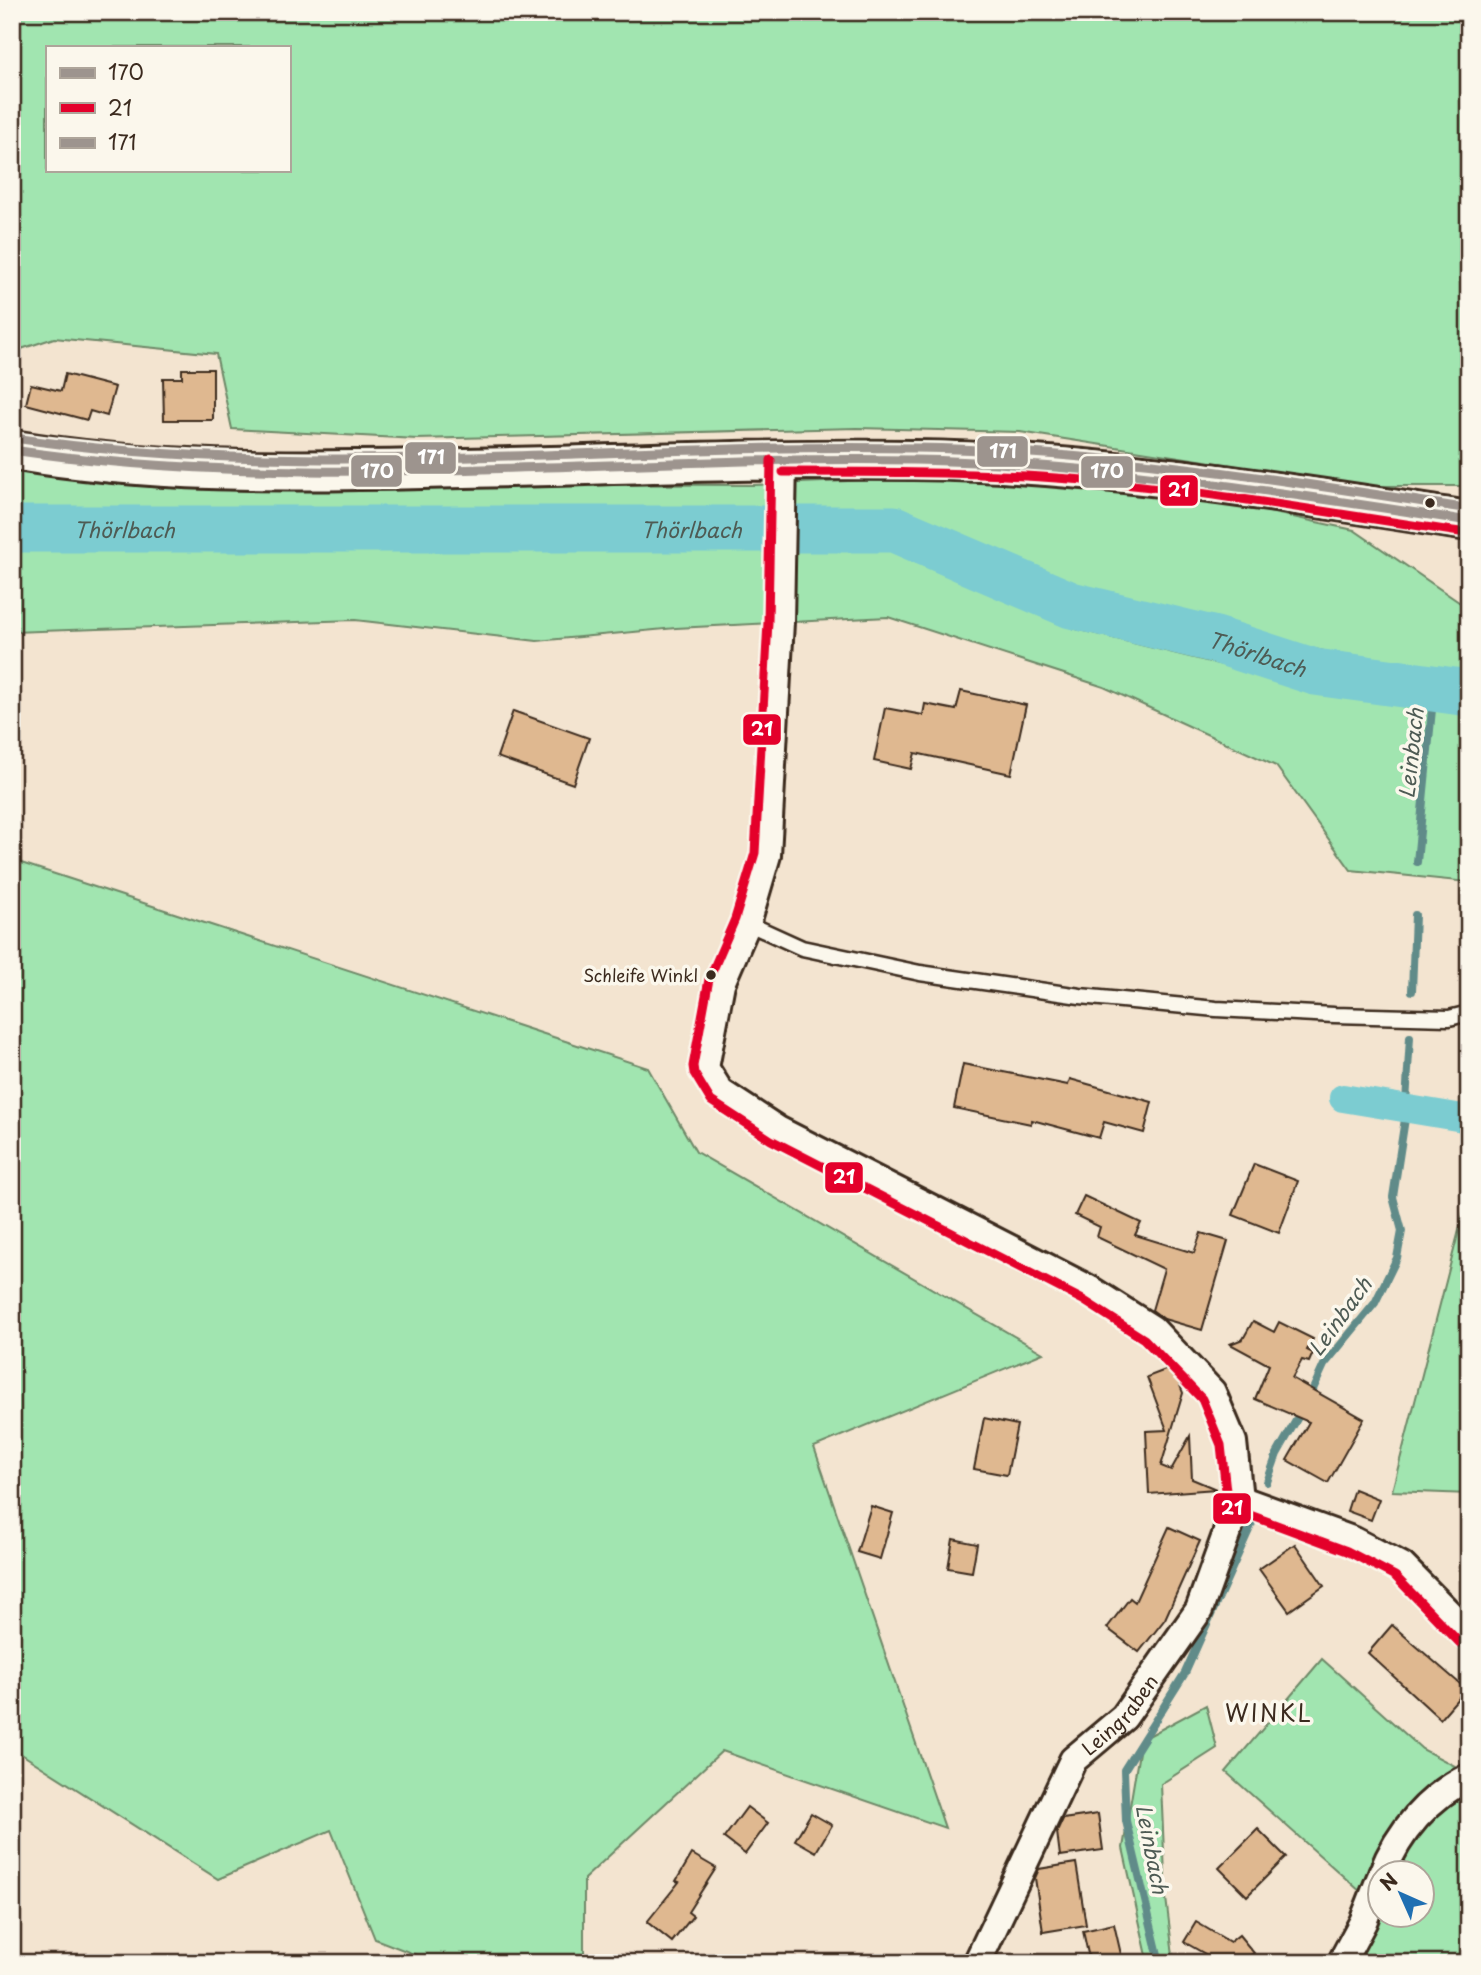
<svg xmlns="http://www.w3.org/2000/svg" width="1481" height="1975" viewBox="0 0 1481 1975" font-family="'Playpen Sans',sans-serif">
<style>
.green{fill:#a1e5b0;stroke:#6e8867;stroke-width:2;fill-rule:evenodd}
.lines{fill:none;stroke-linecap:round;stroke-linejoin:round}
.stream{stroke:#618b89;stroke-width:8}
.canal{stroke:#7bccd1;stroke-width:28}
.river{stroke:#7bccd1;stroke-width:47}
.building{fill:#dfb890;stroke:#3b2a1e;stroke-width:2}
.service-casing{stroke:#3b2a1e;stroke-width:19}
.minor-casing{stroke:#3b2a1e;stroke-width:32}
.primary-casing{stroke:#3b2a1e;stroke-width:44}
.service{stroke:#fbf7ec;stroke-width:14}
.minor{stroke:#fbf7ec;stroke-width:26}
.primary{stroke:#fbf7ec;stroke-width:38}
.bus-1-casing{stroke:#fbf7ec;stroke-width:14}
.bus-2-casing{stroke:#fbf7ec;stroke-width:14}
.bus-3-casing{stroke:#fbf7ec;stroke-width:14}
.bus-1{stroke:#9d948e;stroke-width:9}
.bus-2{stroke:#e4002b;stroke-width:9}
.bus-3{stroke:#9d948e;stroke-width:9}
.bus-dot{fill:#3b2a1e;stroke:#fbf7ec;stroke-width:2.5}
.labels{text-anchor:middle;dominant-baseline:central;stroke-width:7;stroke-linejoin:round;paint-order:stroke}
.bus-label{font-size:17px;fill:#3b2a1e;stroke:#fbf7ec;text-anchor:end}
.street-label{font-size:19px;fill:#3b2a1e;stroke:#fbf7ec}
.water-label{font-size:21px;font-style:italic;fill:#4e5b54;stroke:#fbf7ec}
.quarter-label{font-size:23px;letter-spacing:2px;fill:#3b2a1e;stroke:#fbf7ec}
.line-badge{stroke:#fbf7ec;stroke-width:2.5}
.badge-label{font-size:19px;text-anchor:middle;font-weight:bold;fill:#fff}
</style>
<rect width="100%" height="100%" fill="#f3e4d0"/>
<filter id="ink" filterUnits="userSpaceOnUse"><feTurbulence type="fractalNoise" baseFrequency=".0143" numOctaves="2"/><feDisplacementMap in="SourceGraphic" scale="14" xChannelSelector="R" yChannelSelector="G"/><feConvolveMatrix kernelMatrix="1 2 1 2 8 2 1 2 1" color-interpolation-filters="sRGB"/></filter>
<g filter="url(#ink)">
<g class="green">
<path d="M 12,12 L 1469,12 L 1469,486 L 1364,486 L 1020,432 L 857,428 L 417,439 L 232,429 L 216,354 L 54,338 L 12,352 ZM 47,47 L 289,47 L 289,170 L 47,170 Z"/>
<path d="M 12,468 L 195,488 L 491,484 L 754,485 L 1012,474 L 1165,490 L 1354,530 L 1469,609 L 1469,673 L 1385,664 L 1142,612 L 894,520 L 726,516 L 12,513 Z"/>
<path d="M 899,545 L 1072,628 L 1316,688 L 1469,712 L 1467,882 L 1351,870 L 1276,766 L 1104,687 L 888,617 L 676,628 L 537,641 L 355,620 L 12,632 L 12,548 Z"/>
<path d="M 12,860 L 648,1068 L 696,1152 L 1043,1353 L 814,1447 L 945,1828 L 722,1751 L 584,1879 L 584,1963 L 437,1963 L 375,1939 L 331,1830 L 218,1879 L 12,1748 Z"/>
<path d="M 1469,1184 L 1469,1494 L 1392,1491 L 1465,1207 Z"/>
<path d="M 1322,1659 L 1422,1749 L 1455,1766 L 1438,1784 L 1362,1893 L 1226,1772 Z"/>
<path d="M 1206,1705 L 1217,1748 L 1161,1784 L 1166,1898 L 1174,1963 L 1144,1963 L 1147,1956 L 1123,1848 L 1141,1740 Z"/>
<path d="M 1469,1788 L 1469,1963 L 1352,1963 L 1380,1916 L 1422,1916 L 1422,1874 L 1391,1873 L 1440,1800 Z"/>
</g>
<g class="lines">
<g class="stream">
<path d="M 1417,862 L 1434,689"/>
<path d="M 1412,991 L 1415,915"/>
<path d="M 1309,1398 L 1324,1365 L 1375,1303 L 1397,1258 L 1402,1231 L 1393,1197 L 1405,1119 L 1410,1037"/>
<path d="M 1267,1482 L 1277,1454 L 1302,1410"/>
<path d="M 1160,1963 L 1126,1821 L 1124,1770 L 1185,1673 L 1253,1521"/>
</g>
<path class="canal" d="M 1343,1098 L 1469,1119"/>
<path class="river" id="s1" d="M 12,529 L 894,529 L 1071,605 L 1216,640 L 1315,672 L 1469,693"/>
</g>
<g class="building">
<path d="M 182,369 L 213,369 L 213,420 L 164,420 L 163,378 L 182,378 Z"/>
<path d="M 65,374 L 115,387 L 107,416 L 90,411 L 87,420 L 26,404 L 31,384 L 61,391 Z"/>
<path d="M 961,691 L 1026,705 L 1011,774 L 915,753 L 911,769 L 874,761 L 885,708 L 923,715 L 925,704 L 956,710 Z"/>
<path d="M 513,711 L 589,738 L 573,784 L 497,757 Z"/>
<path d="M 963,1064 L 1068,1085 L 1070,1079 L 1152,1102 L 1144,1133 L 1104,1122 L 1099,1138 L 1032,1120 L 1031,1124 L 954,1108 Z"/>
<path d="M 1254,1164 L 1298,1181 L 1279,1233 L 1233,1215 Z"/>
<path d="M 1084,1196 L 1141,1223 L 1135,1235 L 1194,1253 L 1201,1233 L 1228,1241 L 1202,1330 L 1164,1319 L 1152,1310 L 1164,1269 L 1097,1237 L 1100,1227 L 1075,1215 Z"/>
<path d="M 1253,1321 L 1274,1332 L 1279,1322 L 1313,1339 L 1307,1350 L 1313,1353 L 1309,1362 L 1302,1360 L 1292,1378 L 1364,1419 L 1328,1483 L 1287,1460 L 1309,1422 L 1255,1399 L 1269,1365 L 1230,1344 L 1243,1339 Z"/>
<path d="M 1168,1369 L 1177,1378 L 1183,1393 L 1161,1466 L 1171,1470 L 1190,1436 L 1192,1479 L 1216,1489 L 1149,1494 L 1146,1431 L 1167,1430 L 1147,1377 Z"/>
<path d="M 984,1418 L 1017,1425 L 1007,1475 L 974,1469 Z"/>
<path d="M 1354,1489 L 1379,1499 L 1371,1520 L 1347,1511 Z"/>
<path d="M 871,1506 L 893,1513 L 880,1559 L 857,1552 Z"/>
<path d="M 1169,1527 L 1200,1541 L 1165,1619 L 1139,1652 L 1107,1628 L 1130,1598 L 1135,1602 Z"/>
<path d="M 953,1539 L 977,1544 L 972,1572 L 948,1568 Z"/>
<path d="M 1295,1544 L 1324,1586 L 1289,1611 L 1259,1569 Z"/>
<path d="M 1392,1625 L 1466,1689 L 1440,1719 L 1368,1653 Z"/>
<path d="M 747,1807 L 768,1823 L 745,1854 L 724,1838 Z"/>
<path d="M 811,1813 L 832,1825 L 816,1852 L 795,1840 Z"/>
<path d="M 1098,1814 L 1103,1850 L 1060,1856 L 1057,1832 L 1063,1819 Z"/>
<path d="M 1258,1829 L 1286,1857 L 1247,1896 L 1219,1868 Z"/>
<path d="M 692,1854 L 716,1868 L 688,1912 L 693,1916 L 672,1942 L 647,1922 L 679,1882 L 676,1881 Z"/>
<path d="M 1076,1863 L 1086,1925 L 1043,1932 L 1035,1878 L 1039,1869 Z"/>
<path d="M 1196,1922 L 1230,1942 L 1239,1935 L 1254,1953 L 1251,1955 L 1264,1963 L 1206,1963 L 1212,1958 L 1184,1942 Z"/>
<path d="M 1114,1924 L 1123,1963 L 1090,1963 L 1083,1931 Z"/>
</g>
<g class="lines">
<defs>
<path id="service" d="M 747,923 L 802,948 L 920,973 L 1080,996 L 1216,1009 L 1334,1015 L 1449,1018 L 1469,1013"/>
<g id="minor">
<path d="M 783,460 L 780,622 L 767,855 L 747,923 L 721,983 L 705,1068 L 720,1092 L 778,1130 L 1089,1289 L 1152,1329 L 1212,1392 L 1233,1442 L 1239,1499 L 1352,1540 L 1402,1566 L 1469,1634"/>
<path d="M 1382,1874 C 1398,1832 1429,1796 1469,1777"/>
<path id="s2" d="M 977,1963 L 1073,1760 L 1124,1717 L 1199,1610 L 1239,1499"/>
<path d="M 1341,1963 L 1363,1922 L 1380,1879"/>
</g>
<path id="primary" d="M 12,450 C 148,473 285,472 422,469 C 586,466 750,458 914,460 C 1100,462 1286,493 1469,521"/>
</defs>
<use href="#service" class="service-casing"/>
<use href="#minor" class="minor-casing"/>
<use href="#primary" class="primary-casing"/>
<use href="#service" class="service"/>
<use href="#minor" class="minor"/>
<use href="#primary" class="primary"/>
<defs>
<path id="bus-1" d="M 12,450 C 311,494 614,455 914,460 C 1101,463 1285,493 1469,521"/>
<g id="bus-2">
<path d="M 771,460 L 768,622 L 755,853 L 735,919 L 709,979 L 693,1066 L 694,1073 L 711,1101 L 771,1140 L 1083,1300 L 1144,1339 L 1202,1399 L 1221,1445 L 1227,1500 L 1231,1508 L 1347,1551 L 1395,1576 L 1460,1643"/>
<path d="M 783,472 C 869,472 956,472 1042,477 C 1184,486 1326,513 1467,533"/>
</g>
<path id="bus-3" d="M 14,438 C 312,482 615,442 915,448 C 1101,451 1285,480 1469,509"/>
</defs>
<use href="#bus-1" class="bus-1-casing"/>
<use href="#bus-2" class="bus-2-casing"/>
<use href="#bus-3" class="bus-3-casing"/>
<use href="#bus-1" class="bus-1"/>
<use href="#bus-2" class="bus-2"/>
<use href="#bus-3" class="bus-3"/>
</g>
</g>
<g class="bus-dot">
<circle cx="1430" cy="503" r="6"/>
<circle cx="711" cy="975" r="6"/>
</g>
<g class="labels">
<g class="bus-label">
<text x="698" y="975">Schleife Winkl</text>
</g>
<g class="street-label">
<text stroke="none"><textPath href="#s2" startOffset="290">Leingraben</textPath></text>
</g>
<g class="water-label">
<text stroke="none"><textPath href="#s1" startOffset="112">Thörlbach</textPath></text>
<text stroke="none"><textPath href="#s1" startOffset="679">Thörlbach</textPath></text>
<text stroke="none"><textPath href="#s1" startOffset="1267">Thörlbach</textPath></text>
<text transform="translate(1410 753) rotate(-84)">Leinbach</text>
<text transform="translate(1339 1316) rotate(-54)">Leinbach</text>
<text transform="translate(1153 1849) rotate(79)">Leinbach</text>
</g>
<g class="quarter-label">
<text x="1269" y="1712">WINKL</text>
</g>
</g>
<g class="line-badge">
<rect x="976" y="435" width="53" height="33" rx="7" fill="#9d948e"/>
<rect x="404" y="441" width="53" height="34" rx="7" fill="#9d948e"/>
<rect x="350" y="454" width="53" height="34" rx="7" fill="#9d948e"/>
<rect x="1080" y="455" width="54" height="34" rx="7" fill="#9d948e"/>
<rect x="1159" y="474" width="40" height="33" rx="7" fill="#e4002b"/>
<rect x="742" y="713" width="40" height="33" rx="7" fill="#e4002b"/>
<rect x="824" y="1161" width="40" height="33" rx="7" fill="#e4002b"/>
<rect x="1212" y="1492" width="40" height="33" rx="7" fill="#e4002b"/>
</g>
<g class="badge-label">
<text x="1003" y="458">171</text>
<text x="431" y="464">171</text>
<text x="377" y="478">170</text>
<text x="1107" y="478">170</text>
<text x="1179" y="497">21</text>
<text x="762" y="736">21</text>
<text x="844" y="1184">21</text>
<text x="1232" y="1515">21</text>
</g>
<rect width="1481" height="1975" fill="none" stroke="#fbf7ec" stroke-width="42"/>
<rect x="21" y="21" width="1439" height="1933" fill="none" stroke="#3b2a1e" stroke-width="2.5" filter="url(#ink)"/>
<rect x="46" y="46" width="245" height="126" fill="#fbf7ec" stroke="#aea59a" stroke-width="2"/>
<rect x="60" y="68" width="35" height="10" fill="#9d948e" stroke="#aea59a" stroke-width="2"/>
<text x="108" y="80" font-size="21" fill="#3b2a1e">170</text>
<rect x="60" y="103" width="35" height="10" fill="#e4002b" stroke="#aea59a" stroke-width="2"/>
<text x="108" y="116" font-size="21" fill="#3b2a1e">21</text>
<rect x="60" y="138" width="35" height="10" fill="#9d948e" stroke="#aea59a" stroke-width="2"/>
<text x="108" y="150" font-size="21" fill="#3b2a1e">171</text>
<g transform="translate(1401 1894) rotate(315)"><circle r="33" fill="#fbf7ec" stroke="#aea59a" stroke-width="2"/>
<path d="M0-5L12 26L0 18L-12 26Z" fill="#1f6fb2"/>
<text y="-10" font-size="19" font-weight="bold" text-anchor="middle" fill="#3b2a1e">N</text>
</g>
</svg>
